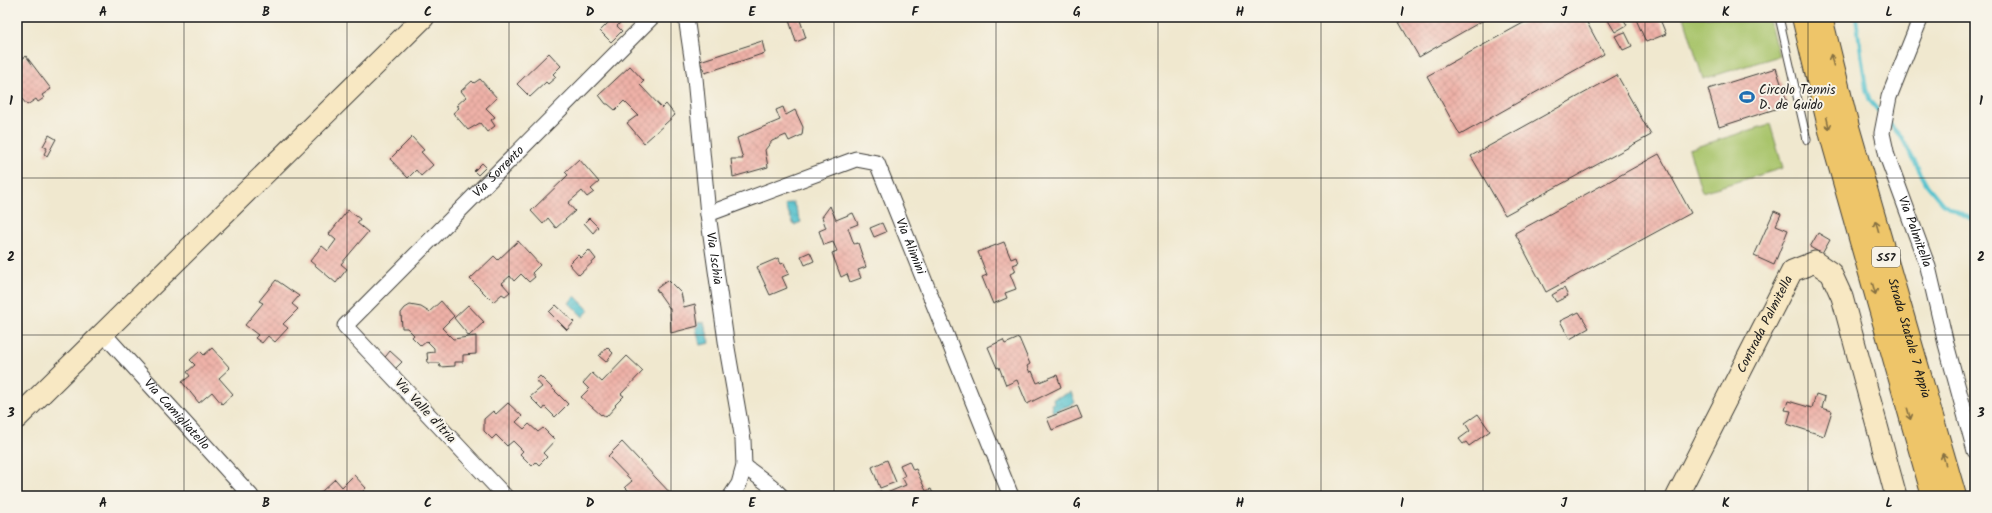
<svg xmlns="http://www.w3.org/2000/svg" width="1992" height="513" viewBox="0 0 1992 513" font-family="Kalam,sans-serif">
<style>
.green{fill:#a8c46b;stroke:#627044}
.water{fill:url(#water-waves);stroke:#396f75}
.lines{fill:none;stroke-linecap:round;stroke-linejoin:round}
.stream{stroke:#56c2ce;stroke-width:4}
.building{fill:url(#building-cross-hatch)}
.lane-casing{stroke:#3c3b37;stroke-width:9}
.street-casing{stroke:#3c3b37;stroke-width:17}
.secondary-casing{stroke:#3c3b37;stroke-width:23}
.highway-casing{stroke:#3c3b37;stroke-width:24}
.lane{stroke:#fff;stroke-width:7}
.street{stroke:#fff;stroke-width:15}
.secondary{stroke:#f8e8c3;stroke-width:21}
.highway{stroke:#eec569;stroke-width:22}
.oneway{stroke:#857042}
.grid{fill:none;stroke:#1c1c1c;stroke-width:1;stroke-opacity:0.55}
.labels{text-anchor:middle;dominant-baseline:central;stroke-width:4;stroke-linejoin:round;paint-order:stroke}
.shield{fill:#f7f3e8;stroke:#5e5c59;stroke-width:1}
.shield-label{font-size:12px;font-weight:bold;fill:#1c1c1c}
.poi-label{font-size:13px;fill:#1c1c1c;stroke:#f7f3e8;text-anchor:start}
.street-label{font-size:13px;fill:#1c1c1c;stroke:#f7f3e8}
.neatline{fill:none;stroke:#1c1c1c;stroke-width:1.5}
.grid-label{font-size:13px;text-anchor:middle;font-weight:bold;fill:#1c1c1c}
</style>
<defs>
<pattern id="water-waves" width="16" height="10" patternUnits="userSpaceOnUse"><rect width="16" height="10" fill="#56c2ce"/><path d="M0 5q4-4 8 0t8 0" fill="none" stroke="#4aa6b0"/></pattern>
<pattern id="building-cross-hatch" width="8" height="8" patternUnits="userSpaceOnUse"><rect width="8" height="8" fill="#eeb1a7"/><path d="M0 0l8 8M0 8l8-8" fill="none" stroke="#cc988f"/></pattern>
</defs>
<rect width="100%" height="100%" fill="#f7f3e8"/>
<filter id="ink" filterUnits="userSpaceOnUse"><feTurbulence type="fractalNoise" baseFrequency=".025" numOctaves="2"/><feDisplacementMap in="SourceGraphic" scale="8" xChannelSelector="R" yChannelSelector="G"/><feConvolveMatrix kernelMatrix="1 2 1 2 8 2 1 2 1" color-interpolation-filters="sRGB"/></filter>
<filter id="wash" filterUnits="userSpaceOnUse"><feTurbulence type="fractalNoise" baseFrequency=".012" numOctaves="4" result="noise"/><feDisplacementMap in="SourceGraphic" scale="16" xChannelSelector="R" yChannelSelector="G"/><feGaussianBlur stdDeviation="0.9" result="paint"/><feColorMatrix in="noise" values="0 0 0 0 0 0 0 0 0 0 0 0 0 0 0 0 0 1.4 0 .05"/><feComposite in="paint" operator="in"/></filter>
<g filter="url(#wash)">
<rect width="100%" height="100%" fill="#f0e8cf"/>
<g class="green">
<path d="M 1684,17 L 1768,17 L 1779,56 L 1703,79 Z"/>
<path d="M 1770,124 L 1783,168 L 1702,192 L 1689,149 Z"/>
</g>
<g class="water">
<path d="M 793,202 L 801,222 L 794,225 L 785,205 Z"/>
<path d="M 575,296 L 589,310 L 583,317 L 569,303 Z"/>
<path d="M 704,322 L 710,343 L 700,345 L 696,328 L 697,323 Z"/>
<path d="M 1071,392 L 1075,403 L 1053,412 L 1051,404 L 1054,403 L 1053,399 Z"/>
</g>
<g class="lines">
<g class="stream">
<path d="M 1856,17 L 1866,89 L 1870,101 L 1881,114"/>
<path d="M 1888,122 L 1902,138 L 1927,185 L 1942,203 L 1975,221"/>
</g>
</g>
<g id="blocks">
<g class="building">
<path d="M 614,17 L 620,23 L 617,26 L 622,31 L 611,42 L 600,31 Z"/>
<path d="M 788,17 L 799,17 L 806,38 L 796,42 Z"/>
<path d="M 1396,17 L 1489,17 L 1419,57 Z"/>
<path d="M 1534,17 L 1584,17 L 1604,54 L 1460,135 L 1427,76 Z"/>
<path d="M 1606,17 L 1622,17 L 1627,25 L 1615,32 Z"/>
<path d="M 1635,17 L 1659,17 L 1666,34 L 1646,42 Z"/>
<path d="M 1625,32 L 1632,46 L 1623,50 L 1615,36 Z"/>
<path d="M 762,41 L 765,53 L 705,73 L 700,61 Z"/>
<path d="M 549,53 L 561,66 L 553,74 L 556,77 L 548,84 L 546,82 L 530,97 L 517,84 Z"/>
<path d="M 26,56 L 51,89 L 42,95 L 44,98 L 38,102 L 36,99 L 27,105 L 17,93 L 17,63 Z"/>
<path d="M 630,66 L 644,81 L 640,85 L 662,108 L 666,104 L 675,115 L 644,143 L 627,123 L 638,115 L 624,101 L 615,110 L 608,104 L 606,104 L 599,95 Z"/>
<path d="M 1776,68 L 1788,105 L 1719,127 L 1708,89 Z"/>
<path d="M 1617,75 L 1651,135 L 1505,215 L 1471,156 Z"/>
<path d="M 480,79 L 497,98 L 486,108 L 495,117 L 491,120 L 495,126 L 487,132 L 480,123 L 468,130 L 453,113 L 459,108 L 457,105 L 466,97 L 461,91 L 472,81 L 474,83 Z"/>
<path d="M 783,107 L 786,115 L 795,110 L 803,127 L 802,135 L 789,141 L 786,135 L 772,141 L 765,150 L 768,167 L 733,177 L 731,159 L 743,159 L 737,138 L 780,120 L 776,110 Z"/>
<path d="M 49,135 L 56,139 L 47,156 L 44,154 L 47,148 L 43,146 Z"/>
<path d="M 412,137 L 424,150 L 421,152 L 433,165 L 421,176 L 416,170 L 408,178 L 390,159 Z"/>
<path d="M 1659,154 L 1691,213 L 1546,292 L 1515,233 Z"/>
<path d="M 579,159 L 599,182 L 591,189 L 594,192 L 587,197 L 582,191 L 568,203 L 575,211 L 556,228 L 548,218 L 543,224 L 531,211 L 568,175 L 565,172 Z"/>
<path d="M 482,163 L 486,167 L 478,175 L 474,171 Z"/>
<path d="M 830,206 L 836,220 L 853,213 L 858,224 L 848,228 L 854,244 L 858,243 L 866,267 L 858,270 L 861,278 L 850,282 L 847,274 L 841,277 L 832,253 L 837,251 L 833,242 L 824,245 L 819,231 L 826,228 L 822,217 Z"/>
<path d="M 348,210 L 360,219 L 357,223 L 368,232 L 341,264 L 347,269 L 336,283 L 310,261 L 322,246 L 328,251 L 336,240 L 329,234 Z"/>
<path d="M 1774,211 L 1781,214 L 1776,225 L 1788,230 L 1774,265 L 1754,256 Z"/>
<path d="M 589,218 L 598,227 L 593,233 L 584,223 Z"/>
<path d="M 882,223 L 886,232 L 874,237 L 870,228 Z"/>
<path d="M 1818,233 L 1830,240 L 1822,254 L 1810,247 Z"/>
<path d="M 518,241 L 540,265 L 532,273 L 535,277 L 529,282 L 521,274 L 514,281 L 510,276 L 502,283 L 510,292 L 505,296 L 502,294 L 493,302 L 470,279 L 494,256 L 498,260 Z"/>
<path d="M 1004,242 L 1011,259 L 1016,257 L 1018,263 L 1013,265 L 1016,271 L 1010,274 L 1016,289 L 1005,293 L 1007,298 L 993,304 L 982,277 L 987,275 L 978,252 Z"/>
<path d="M 589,250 L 596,259 L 579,275 L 569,264 L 578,255 L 581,258 Z"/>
<path d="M 810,252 L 814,261 L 805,265 L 801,256 Z"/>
<path d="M 778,258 L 781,264 L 784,263 L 789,274 L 782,277 L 787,288 L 770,295 L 757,267 Z"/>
<path d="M 276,280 L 299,296 L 292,304 L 298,309 L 283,324 L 288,328 L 275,342 L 268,336 L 262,343 L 255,338 L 258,335 L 245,325 L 263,303 L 259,301 Z"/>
<path d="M 668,280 L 681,293 L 684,307 L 695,304 L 698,326 L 671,333 L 670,309 L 656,289 Z"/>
<path d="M 1564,288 L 1568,296 L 1556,302 L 1552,295 Z"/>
<path d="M 441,301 L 454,316 L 442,328 L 453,339 L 476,336 L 476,354 L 463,355 L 463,362 L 455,362 L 455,366 L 440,367 L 439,363 L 428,363 L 427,353 L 434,352 L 434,348 L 427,341 L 421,346 L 412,337 L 414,335 L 407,328 L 402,328 L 401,313 L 405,308 L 410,305 L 421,307 L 429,312 Z"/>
<path d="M 468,305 L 484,322 L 469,336 L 454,318 Z"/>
<path d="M 556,305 L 574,322 L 567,330 L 549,312 Z"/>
<path d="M 1579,312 L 1589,328 L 1570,339 L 1560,321 Z"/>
<path d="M 1019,338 L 1030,364 L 1027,366 L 1030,373 L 1032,371 L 1037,383 L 1057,375 L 1061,387 L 1027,404 L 1017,380 L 1006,385 L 999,367 L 997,368 L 988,347 L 1003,340 L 1005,344 Z"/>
<path d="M 607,347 L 613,353 L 606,362 L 599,356 Z"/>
<path d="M 212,348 L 230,368 L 219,378 L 233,394 L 222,404 L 212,392 L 199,403 L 182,382 L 190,376 L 187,372 L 195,365 L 190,360 L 200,351 L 204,355 Z"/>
<path d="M 390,351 L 402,362 L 392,372 L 382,361 Z"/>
<path d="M 627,356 L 643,371 L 621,394 L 624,396 L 615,405 L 616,406 L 606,417 L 602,414 L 601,415 L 581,397 L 589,389 L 583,383 L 592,373 L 602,382 Z"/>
<path d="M 540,376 L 568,404 L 555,417 L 545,407 L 543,410 L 530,397 L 542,387 L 536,380 Z"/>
<path d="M 1816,394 L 1825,397 L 1822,408 L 1832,411 L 1824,436 L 1787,424 L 1791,411 L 1785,410 L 1788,401 L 1812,408 Z"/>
<path d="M 508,403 L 522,416 L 516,422 L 524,429 L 529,424 L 538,432 L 543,428 L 555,440 L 543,453 L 547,457 L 539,465 L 536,462 L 532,466 L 520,454 L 523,451 L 513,441 L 507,446 L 496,435 L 492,439 L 484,431 L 484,419 L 493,411 L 496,414 Z"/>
<path d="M 1077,406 L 1082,418 L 1052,430 L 1047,418 Z"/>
<path d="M 1478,414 L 1490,431 L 1469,446 L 1466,442 L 1463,444 L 1459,439 L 1470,431 L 1465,423 Z"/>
<path d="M 622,442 L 673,496 L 646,496 L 641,491 L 634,496 L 625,487 L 632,481 L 608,456 Z"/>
<path d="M 887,460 L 896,482 L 880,488 L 872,467 Z"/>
<path d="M 909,461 L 913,470 L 916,469 L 926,491 L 931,489 L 934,496 L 868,496 L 881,491 L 882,495 L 906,485 L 902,477 L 905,476 L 900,465 Z"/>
<path d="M 354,475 L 366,488 L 358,496 L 324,496 L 321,492 L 335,479 L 342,487 Z"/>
</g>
</g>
</g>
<g filter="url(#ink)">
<use href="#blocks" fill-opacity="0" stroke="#3c3b37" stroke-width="1"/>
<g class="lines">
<defs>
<path id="lane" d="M 1779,17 L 1807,140"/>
<g id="street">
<path id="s1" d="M 686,17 L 695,78 L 708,214 L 727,348 L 743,440 L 744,466 L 739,484 L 731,496"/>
<path id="s2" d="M 1921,17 L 1889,97 L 1882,133 L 1887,156 L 1928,267 L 1946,344 L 1975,451"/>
<path id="s3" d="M 708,214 L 856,159 L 877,163 L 1011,496"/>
<path id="s4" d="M 103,333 L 251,496"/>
<path d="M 744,466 L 771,486 L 781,496"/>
<path id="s5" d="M 505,496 L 345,326 L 652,17"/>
</g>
<g id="secondary">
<path d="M 17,418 L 424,17"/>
<path id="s6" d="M 1677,496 L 1792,271 L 1815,262 L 1831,273 L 1842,297 L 1896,496"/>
</g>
<g id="highway">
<path d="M 1803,17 L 1832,139 L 1933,496"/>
<path id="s7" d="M 1821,17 L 1848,127 L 1955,496"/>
</g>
</defs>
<use href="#lane" class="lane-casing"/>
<use href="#street" class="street-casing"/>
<use href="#secondary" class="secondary-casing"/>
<use href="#highway" class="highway-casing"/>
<use href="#lane" class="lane"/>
<use href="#street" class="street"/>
<use href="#secondary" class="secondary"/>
<use href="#highway" class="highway"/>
</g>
<defs><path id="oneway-shaft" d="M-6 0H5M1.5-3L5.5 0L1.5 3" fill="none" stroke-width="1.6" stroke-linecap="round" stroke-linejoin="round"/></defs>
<g class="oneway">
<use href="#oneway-shaft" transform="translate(1832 60) rotate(-104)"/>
<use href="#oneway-shaft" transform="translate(1828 123) rotate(77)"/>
<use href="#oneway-shaft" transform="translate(1877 226) rotate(-106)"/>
<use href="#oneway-shaft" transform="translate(1874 289) rotate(74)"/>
<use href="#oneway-shaft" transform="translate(1909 414) rotate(74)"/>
<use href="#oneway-shaft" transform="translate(1944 459) rotate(-106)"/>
</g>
</g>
<path class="grid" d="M 184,17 L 184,496M 347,17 L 347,496M 509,17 L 509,496M 671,17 L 671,496M 834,17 L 834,496M 996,17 L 996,496M 1158,17 L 1158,496M 1321,17 L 1321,496M 1483,17 L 1483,496M 1645,17 L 1645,496M 1808,17 L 1808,496M 17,178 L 1975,178M 17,335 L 1975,335"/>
<defs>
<symbol id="stadium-bare" viewBox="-9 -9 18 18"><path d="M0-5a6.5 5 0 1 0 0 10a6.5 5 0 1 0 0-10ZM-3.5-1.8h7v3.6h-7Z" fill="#1f6fb2" stroke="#f7f3e8" stroke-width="2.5" paint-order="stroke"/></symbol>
</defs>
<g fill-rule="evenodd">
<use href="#stadium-bare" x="1736" y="86" width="22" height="22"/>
</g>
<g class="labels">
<rect class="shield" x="1872" y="247" width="28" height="20" rx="3"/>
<g class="shield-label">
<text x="1886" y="257">SS7</text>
</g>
<g class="poi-label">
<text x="1759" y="90">Circolo Tennis<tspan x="1759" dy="15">D. de Guido</tspan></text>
</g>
<g class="street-label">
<text stroke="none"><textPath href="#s5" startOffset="451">Via Sorrento</textPath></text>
<text stroke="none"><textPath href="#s2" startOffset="227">Via Palmitella</textPath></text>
<text stroke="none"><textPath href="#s3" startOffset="269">Via Alimini</textPath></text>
<text stroke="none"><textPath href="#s1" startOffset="243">Via Ischia</textPath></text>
<text stroke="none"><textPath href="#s6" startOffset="193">Contrada Palmitella</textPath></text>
<text stroke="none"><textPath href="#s7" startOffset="333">Strada Statale 7 Appia</textPath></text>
<text transform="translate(425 411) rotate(47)">Via Valle d'Itria</text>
<text stroke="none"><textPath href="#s4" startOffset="110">Via Camigliatello</textPath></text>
</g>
</g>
<rect width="1992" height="513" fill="none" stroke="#f7f3e8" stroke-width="44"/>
<rect x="22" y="22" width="1948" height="469" class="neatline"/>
<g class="grid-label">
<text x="103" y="16">A</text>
<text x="266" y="16">B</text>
<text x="428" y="16">C</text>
<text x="590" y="16">D</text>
<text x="752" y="16">E</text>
<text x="915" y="16">F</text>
<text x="1077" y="16">G</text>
<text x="1240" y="16">H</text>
<text x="1402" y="16">I</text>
<text x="1564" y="16">J</text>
<text x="1726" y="16">K</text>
<text x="1889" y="16">L</text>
<text x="11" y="105">1</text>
<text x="1981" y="105">1</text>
<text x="11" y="261">2</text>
<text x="1981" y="261">2</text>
<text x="11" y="417">3</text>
<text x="1981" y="417">3</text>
<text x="103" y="507">A</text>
<text x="266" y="507">B</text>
<text x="428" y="507">C</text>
<text x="590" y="507">D</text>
<text x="752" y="507">E</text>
<text x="915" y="507">F</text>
<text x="1077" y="507">G</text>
<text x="1240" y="507">H</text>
<text x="1402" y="507">I</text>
<text x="1564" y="507">J</text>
<text x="1726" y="507">K</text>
<text x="1889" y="507">L</text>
</g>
</svg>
